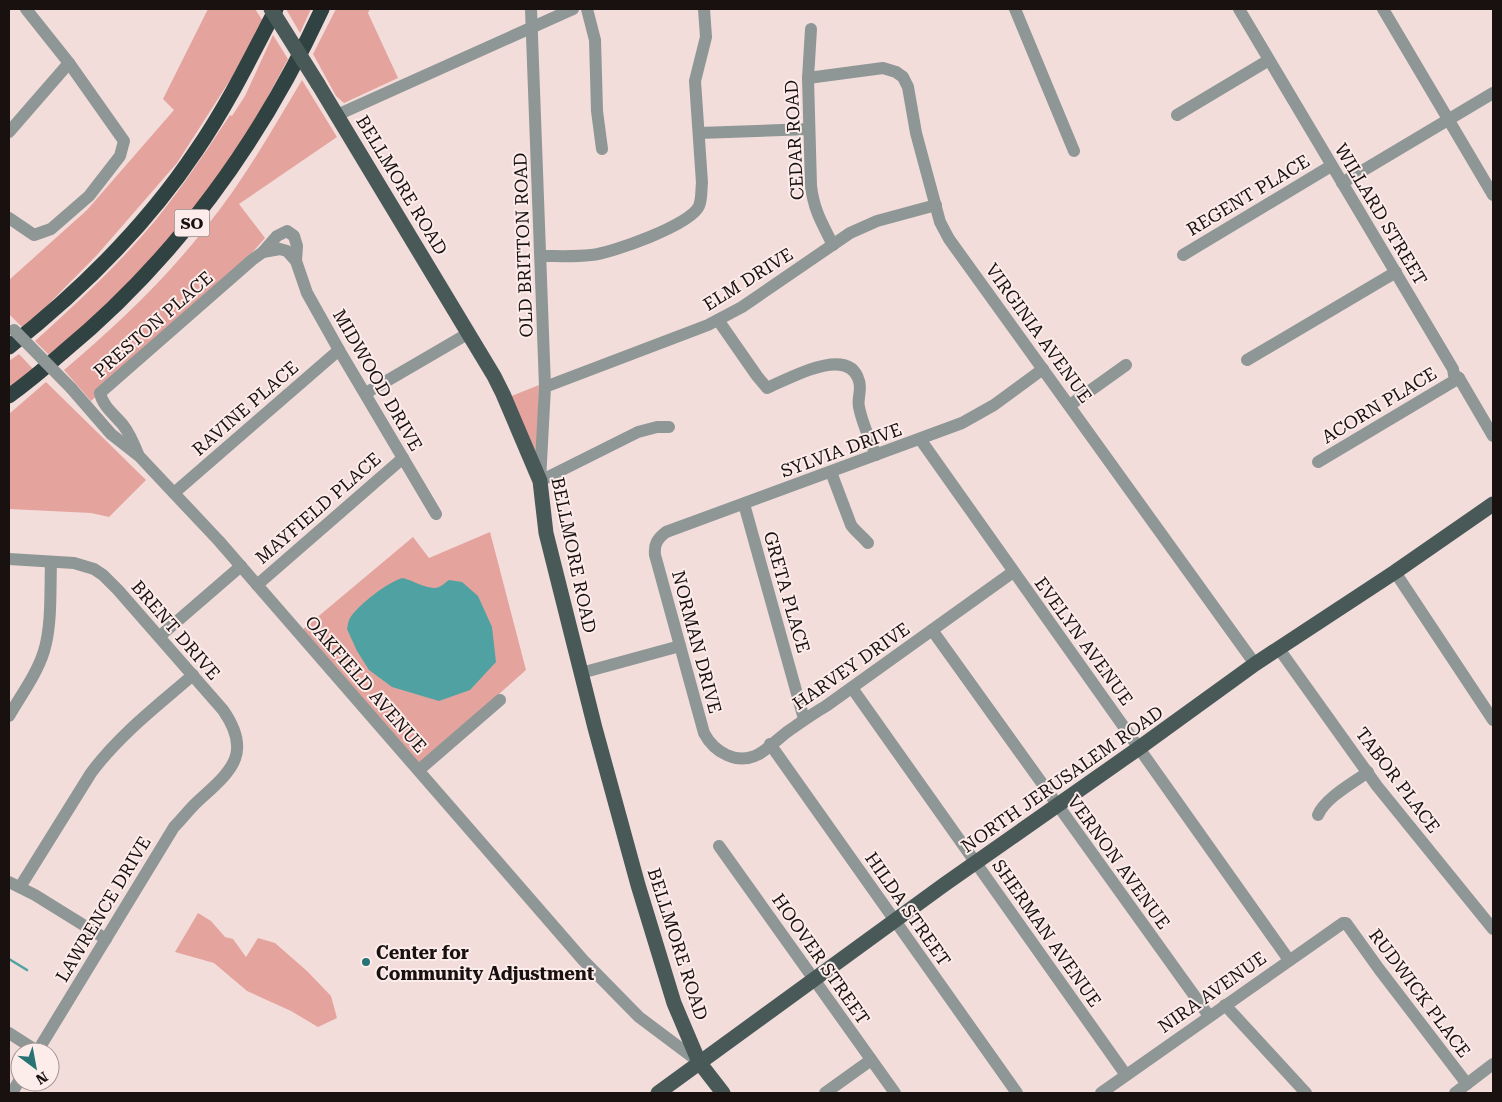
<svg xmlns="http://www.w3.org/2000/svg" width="1502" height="1102" viewBox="0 0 1502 1102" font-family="'Roboto Serif',serif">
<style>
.green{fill:#e4a49d}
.water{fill:#4fa2a1}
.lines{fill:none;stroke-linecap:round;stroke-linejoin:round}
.stream{stroke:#4fa2a1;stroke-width:2.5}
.minor{stroke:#8e9796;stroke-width:12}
.major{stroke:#495958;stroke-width:15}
.highway{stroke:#304342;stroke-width:15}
.minor-bridge{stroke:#8e9796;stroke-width:12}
.major-bridge{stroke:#495958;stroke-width:15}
.poi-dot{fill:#287373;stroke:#fcecea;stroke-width:2}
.labels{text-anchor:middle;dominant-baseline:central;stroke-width:4;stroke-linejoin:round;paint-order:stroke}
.shield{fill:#fcecea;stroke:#5c5351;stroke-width:1}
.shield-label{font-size:16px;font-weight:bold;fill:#181110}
.street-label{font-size:18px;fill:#181110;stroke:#fcecea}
.poi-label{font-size:18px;font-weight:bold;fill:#181110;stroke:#fcecea;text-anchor:start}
</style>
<rect width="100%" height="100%" fill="#f2dddb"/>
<g class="green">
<path d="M 208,9 L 255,9 L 263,21 L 232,77 L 177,163 L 97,255 L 24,329 L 9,314 L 9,280 L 87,210 L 174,110 L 163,99 Z"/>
<path d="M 286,9 L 311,9 L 300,33 Z"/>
<path d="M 336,9 L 370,9 L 368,13 L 398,78 L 344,103 L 336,96 L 313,54 Z"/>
<path d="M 273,35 L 288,59 L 249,132 L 206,194 L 173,235 L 111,303 L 49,355 L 35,341 C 77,303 118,265 154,222 C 182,188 206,151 230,115 L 232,116 L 245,96 Z"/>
<path d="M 302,80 L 337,137 L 239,204 L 265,238 L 250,255 L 91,401 L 64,370 C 115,327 164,281 206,227 C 243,182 272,130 302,80 Z"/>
<path d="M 19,354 L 34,370 L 9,390 L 9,361 Z"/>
<path d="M 46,382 L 146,480 L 109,517 L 91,513 L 9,509 L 9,414 Z"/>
<path d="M 539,385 L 538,467 L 509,397 Z"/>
<path d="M 490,532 L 526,670 L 419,765 L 302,630 L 413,537 L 429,558 Z"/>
<path d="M 198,913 L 211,921 L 225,937 L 233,939 L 246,957 L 258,938 L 275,943 L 307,971 L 331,996 L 337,1018 L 318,1027 L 291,1011 L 247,991 L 214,963 L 175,952 Z"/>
</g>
<path class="water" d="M 403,578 C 414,581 430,591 439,587 C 442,586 446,582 449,580 L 462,582 L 478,596 L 492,627 L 496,662 L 470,690 L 439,701 L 392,687 L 369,670 L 357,651 L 347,629 C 348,626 348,621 350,618 C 358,605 389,581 403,578 Z"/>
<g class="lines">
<path class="stream" d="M 9,959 L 27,970"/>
<g class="minor">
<path d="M 531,9 L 545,387 L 540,481 L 638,432 L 657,427 L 669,427"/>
<path d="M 587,9 L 595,40 L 597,111 L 602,149"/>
<path d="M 1015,9 L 1074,151"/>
<path d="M 1239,9 L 1453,369 L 1454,375 L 1459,378 L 1493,436"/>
<path d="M 1383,9 L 1493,195"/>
<path d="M 811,29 L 808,78 L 811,186 C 814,211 822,223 833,245"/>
<path d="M 808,78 L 883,68 L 896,72 L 903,77 L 908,87 L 916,133 L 940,222 L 949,239 L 1255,664"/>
<path d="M 337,115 L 573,9"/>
<path d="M 1177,115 L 1269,60"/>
<path d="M 9,132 L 69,63"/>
<path d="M 699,133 L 809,129"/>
<path d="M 1342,183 L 1493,93"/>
<path d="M 9,218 L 34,235 L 51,229 L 89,196 L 120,156 L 124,141 L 69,63 L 26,9"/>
<path d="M 263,252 L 280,249 L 287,251 L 296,261 L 307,293 L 339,350 L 436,514"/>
<path d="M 1183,255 L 1331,166"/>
<path d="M 541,256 C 557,256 575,257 591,255 C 612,253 691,225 699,206 C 702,199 701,190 702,183 L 695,81 L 706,37 L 704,9"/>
<path d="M 718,320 L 757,376 L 767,388 C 788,379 849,344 859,381 C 862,390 857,399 859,407 C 862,423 870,440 876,455"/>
<path d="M 1247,360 L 1396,272"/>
<path d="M 545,387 L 708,325 L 742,307 L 850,233 L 877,221 L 936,205"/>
<path d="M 71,388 L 111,434 L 139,456 L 219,541 L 583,960 L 639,1017 L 699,1062"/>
<path d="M 366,393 L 469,333"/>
<path d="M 1070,405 L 1126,365"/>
<path d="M 920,439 L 1289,960"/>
<path d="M 138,454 C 134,444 130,434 123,425 C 115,415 103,407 100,393 L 252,260 L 263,252 L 277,236 L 287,231 L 294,236 L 297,246 L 296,261"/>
<path d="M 1318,462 L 1459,378"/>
<path d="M 831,472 L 851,525 C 856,532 862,536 868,543"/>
<path d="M 174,493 L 339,350"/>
<path d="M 744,504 L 804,719"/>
<path d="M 9,559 L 74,563 L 94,569 L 103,575 L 118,590 L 223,710 C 255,756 228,773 195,804 C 188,811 181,820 174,827 L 37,1052"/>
<path d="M 1013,572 L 826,706 C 812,714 800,723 787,732 C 778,739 769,748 759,754 C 737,766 714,752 704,733 L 655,555 C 654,544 657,539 666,532 L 962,423 L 994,405 L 1043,369"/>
<path d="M 1395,572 L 1493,720"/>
<path d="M 257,585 L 403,458"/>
<path d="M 932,630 L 1209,1016"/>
<path d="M 160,636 L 241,566"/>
<path d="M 1279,649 L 1377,786 L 1493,929"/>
<path d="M 581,673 L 680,646"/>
<path d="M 852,688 L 1126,1075"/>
<path d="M 9,716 C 21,695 37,674 44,651 C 52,625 50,590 51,563"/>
<path d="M 770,744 L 1017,1093"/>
<path d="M 419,770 L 500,700"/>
<path d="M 1318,815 C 1325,798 1353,783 1368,772"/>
<path d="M 719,846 L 895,1093"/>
<path d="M 9,882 L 35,895 L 106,939"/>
<path d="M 20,887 L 91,773 C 119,735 157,706 193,675"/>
<path d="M 1225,1005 L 1306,1093"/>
<path d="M 9,1033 L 37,1051"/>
<path d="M 12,1093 L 20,1079"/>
<path d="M 825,1093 L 871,1060"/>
<path d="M 1101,1093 L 1343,923 L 1346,923 L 1379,969 L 1467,1084"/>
<path d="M 1455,1093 L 1493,1064"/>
</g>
<g class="major">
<path d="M 318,84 L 494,376 L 503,394 L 540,481 L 546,533 L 595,728 L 638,885 L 674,1003 L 699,1062 L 723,1093"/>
<path d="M 658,1093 L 945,884 L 1139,748 L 1255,664 L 1395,572 L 1493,504"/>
</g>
<g class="highway">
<path d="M 9,347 C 80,291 146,226 196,151 C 227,106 251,57 276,9"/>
<path d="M 9,396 C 27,383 45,368 62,353 C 176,259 260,143 322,9"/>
</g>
<path class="minor-bridge" d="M 14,330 L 71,388"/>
<path class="major-bridge" d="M 271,9 L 318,84"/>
</g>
<circle class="poi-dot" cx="366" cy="962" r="5"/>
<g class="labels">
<rect class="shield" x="174.5" y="209.5" width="35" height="27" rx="4"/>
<g class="shield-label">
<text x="192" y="223">SO</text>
</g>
<g class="street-label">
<text transform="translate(794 140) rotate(-93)">CEDAR ROAD</text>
<text transform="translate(402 185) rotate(59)">BELLMORE ROAD</text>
<text transform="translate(1248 195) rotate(-31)">REGENT PLACE</text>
<text transform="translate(1381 214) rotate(59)">WILLARD STREET</text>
<text transform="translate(523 245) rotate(-92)">OLD BRITTON ROAD</text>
<text transform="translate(748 279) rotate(-32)">ELM DRIVE</text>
<text transform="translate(153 324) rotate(-41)">PRESTON PLACE</text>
<text transform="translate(1039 333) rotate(54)">VIRGINIA AVENUE</text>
<text transform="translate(378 380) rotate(60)">MIDWOOD DRIVE</text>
<text transform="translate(1379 405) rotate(-31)">ACORN PLACE</text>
<text transform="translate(245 408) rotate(-41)">RAVINE PLACE</text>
<text transform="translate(841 450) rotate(-20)">SYLVIA DRIVE</text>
<text transform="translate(318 508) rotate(-41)">MAYFIELD PLACE</text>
<text transform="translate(574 555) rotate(78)">BELLMORE ROAD</text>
<text transform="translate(787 592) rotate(74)">GRETA PLACE</text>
<text transform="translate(176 630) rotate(49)">BRENT DRIVE</text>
<text transform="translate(1084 641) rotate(54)">EVELYN AVENUE</text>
<text transform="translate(697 642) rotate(75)">NORMAN DRIVE</text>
<text transform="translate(851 666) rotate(-35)">HARVEY DRIVE</text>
<text transform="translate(366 684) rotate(49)">OAKFIELD AVENUE</text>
<text transform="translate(1062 779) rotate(-35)">NORTH JERUSALEM ROAD</text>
<text transform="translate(1398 780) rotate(53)">TABOR PLACE</text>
<text transform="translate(1119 862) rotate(54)">VERNON AVENUE</text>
<text transform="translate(103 909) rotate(-59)">LAWRENCE DRIVE</text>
<text transform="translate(908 909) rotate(55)">HILDA STREET</text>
<text transform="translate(1047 933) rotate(55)">SHERMAN AVENUE</text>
<text transform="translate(678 944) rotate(72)">BELLMORE ROAD</text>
<text transform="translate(821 959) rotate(55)">HOOVER STREET</text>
<text transform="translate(1212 992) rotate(-35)">NIRA AVENUE</text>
<text transform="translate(1420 993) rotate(53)">RUDWICK PLACE</text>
</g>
<g class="poi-label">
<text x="376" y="952">Center for<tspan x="376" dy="21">Community Adjustment</tspan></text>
</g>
</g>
<rect width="1502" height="1102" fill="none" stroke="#181110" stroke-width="20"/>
<g transform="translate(35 1067) rotate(148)"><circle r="24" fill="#fcecea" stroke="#a19493"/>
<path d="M0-4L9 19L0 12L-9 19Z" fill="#287373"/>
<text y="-8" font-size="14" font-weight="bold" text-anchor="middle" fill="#181110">N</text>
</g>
</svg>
